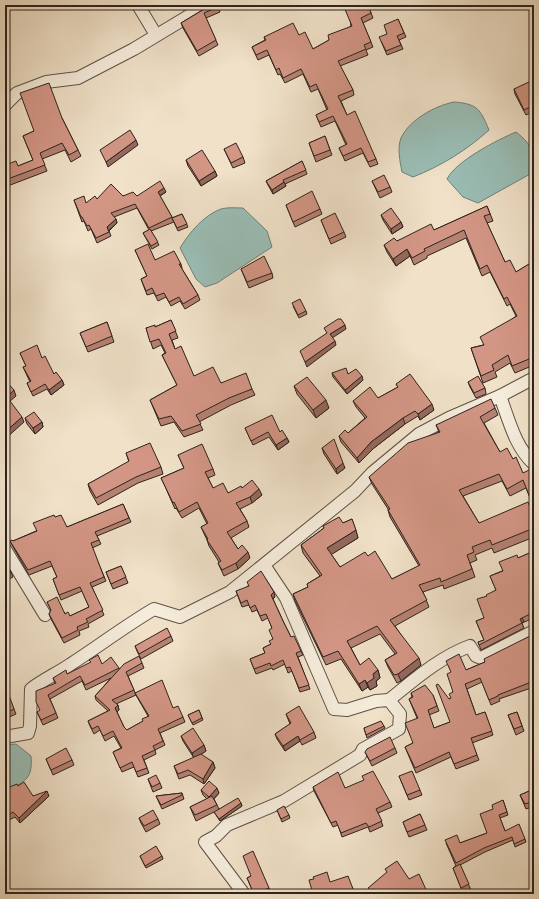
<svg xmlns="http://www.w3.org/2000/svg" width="539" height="899" viewBox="0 0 539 899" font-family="'IM FELL English',serif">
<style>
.water{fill:#9abeb6;stroke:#6f8079}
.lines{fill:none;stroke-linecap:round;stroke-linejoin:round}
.minor-casing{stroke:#5e5248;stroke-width:14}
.minor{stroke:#f5ecdb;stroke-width:12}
.wall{fill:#b58172;stroke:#2e231d}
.shaded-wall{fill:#94695d;stroke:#2e231d}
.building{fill:#d39685;stroke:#2e231d}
</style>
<rect width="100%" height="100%" fill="#f0e1c8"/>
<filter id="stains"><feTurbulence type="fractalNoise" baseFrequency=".005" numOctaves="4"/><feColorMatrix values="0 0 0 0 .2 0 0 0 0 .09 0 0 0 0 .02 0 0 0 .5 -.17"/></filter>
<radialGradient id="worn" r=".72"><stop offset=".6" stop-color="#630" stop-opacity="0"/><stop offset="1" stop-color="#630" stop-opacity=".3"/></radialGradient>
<g class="water">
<path d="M 454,102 C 478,104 480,109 489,130 C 467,150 441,166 413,177 L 402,172 C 400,162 397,148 401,138 C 410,119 435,106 454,102 Z"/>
<path d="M 516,132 C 534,146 533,152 532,173 L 478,203 L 463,197 L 447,179 C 456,161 497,140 516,132 Z"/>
<path d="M 243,208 L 267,231 L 272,247 L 217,283 L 205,287 L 196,279 L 180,248 C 189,233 204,215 221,209 C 228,207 237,208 243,208 Z"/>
<path d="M 16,744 L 31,756 C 33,779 25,782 5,791 L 5,745 Z"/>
</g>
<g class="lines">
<defs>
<g id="minor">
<path d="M 138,5 L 156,35"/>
<path d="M 5,105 L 17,93 L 46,82 L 78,78 L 134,49 L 207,5"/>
<path d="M 500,396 C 509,420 515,447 534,464"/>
<path d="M 5,549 L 45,615"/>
<path d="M 389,700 C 414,680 440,657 470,646 L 476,656 L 481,658 L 534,631"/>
<path d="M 5,737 L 28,733 L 30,726 L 31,689 C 44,679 58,673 71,664 C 99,646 125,626 154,609 L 180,617 L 230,592 L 355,491 L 372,473 L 419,434 L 449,418 L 500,396 L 534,378"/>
<path d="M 244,894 L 205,842 L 216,836 L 227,825 L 284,801 L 360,755 L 363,749 L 399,729 L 400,714 L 389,700 L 376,701 L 347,710 L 334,709 L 286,598 L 264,565"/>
</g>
</defs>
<use href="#minor" class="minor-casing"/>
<use href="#minor" class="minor"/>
</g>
<g class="wall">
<path d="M 180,5 L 193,5 L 183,10 Z"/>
<path d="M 217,5 L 220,12 L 206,18 L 218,45 L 199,56 L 183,28 L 181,23 L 209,6 Z"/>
<path d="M 348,5 L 368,5 L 373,18 L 363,23 L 373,47 L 366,50 L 368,55 L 340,66 L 353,90 L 354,95 L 341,101 L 347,115 L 376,159 L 378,164 L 370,167 L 363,153 L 345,161 L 339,148 L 346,145 L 335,121 L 321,127 L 316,115 L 327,110 L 318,89 L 311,92 L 303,74 L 285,83 L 280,74 L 278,75 L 269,55 L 258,60 L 252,47 L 265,40 L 264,37 L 299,35 L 313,49 L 329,40 L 351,26 Z"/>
<path d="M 398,19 L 406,37 L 399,40 L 403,49 L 387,55 L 381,41 L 387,34 Z"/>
<path d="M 534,87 L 534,111 L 526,115 L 515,94 L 514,89 Z"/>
<path d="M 62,118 L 81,156 L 71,162 L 65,150 L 42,159 L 47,171 L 5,187 L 5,165 L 18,166 L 33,160 L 23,136 Z"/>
<path d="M 325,136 L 332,155 L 316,162 L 309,143 Z"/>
<path d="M 224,149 L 243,157 L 245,163 L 233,168 Z"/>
<path d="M 186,160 L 215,171 L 217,176 L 201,186 L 188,166 Z"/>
<path d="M 302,161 L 307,174 L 285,184 L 286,186 L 273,194 L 268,185 L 266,181 Z"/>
<path d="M 372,181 L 390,187 L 392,192 L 380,198 Z"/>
<path d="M 166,192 L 160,196 L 172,217 L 174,222 L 151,231 L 159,245 L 152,249 L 143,233 L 149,230 L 137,208 L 114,217 L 116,219 L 117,223 L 109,231 L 111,236 L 97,243 L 91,229 L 88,231 L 84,221 L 82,222 L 74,200 L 86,203 L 97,199 L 123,196 L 137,196 Z"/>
<path d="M 286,205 L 320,209 L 322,214 L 295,227 Z"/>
<path d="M 487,206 L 493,221 L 487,223 L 505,262 L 516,272 L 534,261 L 534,365 L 515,373 L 510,363 L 495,372 L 497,377 L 483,383 L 471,348 L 483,345 L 516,316 L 510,304 L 507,306 L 490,272 L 482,276 L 466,238 L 427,256 L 427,258 L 414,265 L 410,256 L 396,266 L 387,252 L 384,245 L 397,241 L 434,230 Z"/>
<path d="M 182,214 L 188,227 L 178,231 L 172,218 Z"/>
<path d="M 381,215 L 401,222 L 403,227 L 392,234 L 383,220 Z"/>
<path d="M 321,220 L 344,232 L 346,237 L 331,244 Z"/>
<path d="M 135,250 L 155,260 L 181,264 L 182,268 L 182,269 L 198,295 L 200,300 L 185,309 L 180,301 L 171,306 L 166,297 L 158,301 L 154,293 L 147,295 L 141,279 L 147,276 Z"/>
<path d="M 241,269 L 272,273 L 273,278 L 249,288 Z"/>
<path d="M 293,306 L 306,311 L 307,314 L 299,318 Z"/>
<path d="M 171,320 L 178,338 L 172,340 L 175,349 L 194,376 L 221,383 L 252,389 L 255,395 L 231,405 L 199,422 L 203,430 L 184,437 L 174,422 L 161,426 L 150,400 L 177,385 L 162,355 L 165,353 L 161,345 L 153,349 L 146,328 L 155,327 Z"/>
<path d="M 107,322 L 114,342 L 88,352 L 80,333 Z"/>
<path d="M 20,353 L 42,358 L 54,374 L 62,380 L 64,385 L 51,395 L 47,389 L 33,396 L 27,383 L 30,382 L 23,367 L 26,366 Z"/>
<path d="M 332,373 L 348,374 L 363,380 L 347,394 L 333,377 Z"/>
<path d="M 468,382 L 485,388 L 486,394 L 476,398 L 470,387 Z"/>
<path d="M 396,384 L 434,410 L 420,420 L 418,416 L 405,424 L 374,448 L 359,463 L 341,442 L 339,436 L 348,433 L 365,418 L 356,407 L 353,401 L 378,398 L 398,387 Z"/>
<path d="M 294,386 L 329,408 L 316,418 L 297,394 Z"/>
<path d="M 495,408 L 498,415 L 484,423 L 500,452 L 513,459 L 523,473 L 534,477 L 534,508 L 526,488 L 510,496 L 502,481 L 463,496 L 479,523 L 534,518 L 534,537 L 494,553 L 492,548 L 475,555 L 477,560 L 470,563 L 475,577 L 444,589 L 443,585 L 423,592 L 429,607 L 395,626 L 421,665 L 401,681 L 397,683 L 388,667 L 385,660 L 395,654 L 380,634 L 351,648 L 360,665 L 378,670 L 380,678 L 376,681 L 377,686 L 370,690 L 368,687 L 362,691 L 341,659 L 326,665 L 295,601 L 293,594 L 308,587 L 307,584 L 320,576 L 303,553 L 301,545 L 324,528 L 323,526 L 343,523 L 352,519 L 358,538 L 331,554 L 340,567 L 368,556 L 392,579 L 419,566 L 390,517 L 388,510 L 388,509 L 372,484 L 369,477 L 439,432 L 436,425 Z"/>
<path d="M 25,418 L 42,422 L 43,427 L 35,434 L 27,424 Z"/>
<path d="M 245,428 L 280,432 L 287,438 L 289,442 L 278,450 L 269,437 L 253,445 Z"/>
<path d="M 322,448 L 345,468 L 337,474 L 324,454 Z"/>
<path d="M 126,453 L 161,467 L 163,474 L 138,483 L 98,505 L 90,491 L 88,484 L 129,462 Z"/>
<path d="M 178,455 L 213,469 L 215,475 L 208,478 L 213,488 L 228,493 L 242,488 L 262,495 L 252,503 L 240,509 L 247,521 L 249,527 L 231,538 L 238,549 L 250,558 L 238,569 L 224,576 L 218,563 L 219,562 L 209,546 L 207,540 L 201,527 L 207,524 L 199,508 L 182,518 L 176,508 L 175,509 L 164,484 L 161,478 L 184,468 Z"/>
<path d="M 123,504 L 131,522 L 97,536 L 101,544 L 92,548 L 106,581 L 92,587 L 104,615 L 88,624 L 89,627 L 79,631 L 80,635 L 64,643 L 51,619 L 49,614 L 51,610 L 47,602 L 70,616 L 89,607 L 82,591 L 61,600 L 53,579 L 57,577 L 52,566 L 29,575 L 12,545 L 10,541 L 13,541 L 36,531 L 55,517 L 67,527 Z"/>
<path d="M 534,551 L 534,618 L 522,623 L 524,628 L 481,650 L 478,642 L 484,640 L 476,621 L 484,618 L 487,596 L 496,590 L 490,576 L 502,571 L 518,558 Z"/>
<path d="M 5,562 L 11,572 L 13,577 L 5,581 Z"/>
<path d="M 121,566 L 128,583 L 113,589 L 106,572 Z"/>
<path d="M 236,591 L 275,597 L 273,599 L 284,623 L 291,637 L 301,651 L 303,655 L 298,657 L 310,689 L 300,692 L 292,671 L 288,673 L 285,664 L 273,670 L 272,668 L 256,674 L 250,659 L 265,653 L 263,648 L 271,644 L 273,639 L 272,628 L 268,618 L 262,621 L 257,610 L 252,612 L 249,605 L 242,607 Z"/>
<path d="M 534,634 L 534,687 L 499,699 L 500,701 L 491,705 L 482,682 L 467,689 L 476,715 L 485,712 L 493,735 L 472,743 L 479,760 L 456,769 L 451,757 L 416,773 L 405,747 L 413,743 L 417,718 L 409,699 L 412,697 L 411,693 L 433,695 L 439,711 L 429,715 L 434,728 L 450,722 L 449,699 L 451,698 L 453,692 L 466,670 L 485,662 Z"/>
<path d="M 171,636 L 173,641 L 141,659 L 137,651 L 135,646 Z"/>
<path d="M 142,663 L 144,668 L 128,676 L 136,695 L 116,704 L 118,705 L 119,710 L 117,712 L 124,727 L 127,730 L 143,721 L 148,716 L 137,697 L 135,693 L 173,708 L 183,717 L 185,722 L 160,733 L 165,745 L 155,750 L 156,754 L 144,760 L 149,773 L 138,777 L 134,767 L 122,772 L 113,752 L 121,748 L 114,736 L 105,741 L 100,730 L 94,734 L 90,726 L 88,721 L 108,711 L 96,700 L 95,696 L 111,678 L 86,690 L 82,681 L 50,699 L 58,718 L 43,725 L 37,712 L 40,711 L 55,683 L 53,678 L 102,664 L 119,668 L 120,669 Z"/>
<path d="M 5,687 L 16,714 L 5,719 Z"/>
<path d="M 199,710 L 203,720 L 193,725 L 188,715 Z"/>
<path d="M 517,712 L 524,731 L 516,735 L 508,715 Z"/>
<path d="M 286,714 L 314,732 L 316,738 L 302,745 L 300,741 L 285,751 L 277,739 L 275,734 L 290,724 Z"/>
<path d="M 384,726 L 385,728 L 367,738 L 364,728 Z"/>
<path d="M 181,736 L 204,745 L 206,751 L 200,755 L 213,762 L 215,768 L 204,784 L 190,775 L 179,779 L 174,766 L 194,758 L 183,741 Z"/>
<path d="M 395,748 L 397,753 L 372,766 L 365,752 Z"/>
<path d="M 46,759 L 72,760 L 74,765 L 53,775 Z"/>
<path d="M 399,776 L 420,790 L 422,795 L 409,800 Z"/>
<path d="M 148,779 L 160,783 L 162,788 L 153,792 Z"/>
<path d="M 18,786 L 33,796 L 49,796 L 20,823 L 15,817 L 5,822 L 5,792 Z"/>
<path d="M 313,787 L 345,788 L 390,802 L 392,807 L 378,813 L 383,826 L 370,832 L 368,827 L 342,837 L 338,825 L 333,827 L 314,791 Z"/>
<path d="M 534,789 L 534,806 L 526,809 L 520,795 Z"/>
<path d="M 201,790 L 219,793 L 214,799 L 219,809 L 241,803 L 242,806 L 220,821 L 214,812 L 196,821 L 190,807 L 207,799 L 203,795 Z"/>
<path d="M 182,793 L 184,799 L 162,809 L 156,796 Z"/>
<path d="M 503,800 L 508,815 L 500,818 L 505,831 L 525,839 L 526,842 L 515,847 L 513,840 L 485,852 L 460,865 L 471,890 L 463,893 L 453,868 L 456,866 L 446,843 L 460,843 L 487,833 Z"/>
<path d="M 277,810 L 289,815 L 290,818 L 282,822 Z"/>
<path d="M 420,814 L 427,830 L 409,837 L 403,822 Z"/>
<path d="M 139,818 L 158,819 L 160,824 L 146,832 L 141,823 Z"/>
<path d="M 140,856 L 162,856 L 163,859 L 146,868 Z"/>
<path d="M 251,876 L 269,888 L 271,893 L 268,894 L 254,894 L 247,878 Z"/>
</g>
<g class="shaded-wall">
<path d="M 136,140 L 138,145 L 108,167 L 106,162 Z"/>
<path d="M 215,171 L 217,176 L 201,186 L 199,181 Z"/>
<path d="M 284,182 L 286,186 L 273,194 L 272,190 Z"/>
<path d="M 164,188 L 166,192 L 159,196 L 158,192 Z"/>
<path d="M 116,219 L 117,223 L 108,231 L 107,227 Z"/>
<path d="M 401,222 L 403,227 L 392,234 L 391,229 Z"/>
<path d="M 407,249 L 410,256 L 396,266 L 393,259 Z"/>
<path d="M 345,325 L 346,329 L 332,338 L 330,334 Z"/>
<path d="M 335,341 L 336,345 L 307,367 L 305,362 Z"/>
<path d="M 362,376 L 363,380 L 347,394 L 345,390 Z"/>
<path d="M 62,380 L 64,385 L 51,395 L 49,390 Z"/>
<path d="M 14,390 L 16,396 L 9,402 L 7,397 Z"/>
<path d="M 326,400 L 329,408 L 316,418 L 313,410 Z"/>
<path d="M 432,404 L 434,410 L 420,420 L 418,414 Z"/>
<path d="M 22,417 L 24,422 L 5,439 L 5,432 Z"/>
<path d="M 403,418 L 405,424 L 374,448 L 359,463 L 357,458 L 371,442 Z"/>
<path d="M 42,422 L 43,427 L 35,434 L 33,428 Z"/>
<path d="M 287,438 L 289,442 L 278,450 L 276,445 Z"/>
<path d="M 343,463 L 345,468 L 337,474 L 336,469 Z"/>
<path d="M 259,489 L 262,495 L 252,503 L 250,497 Z"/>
<path d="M 356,530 L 358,538 L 329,556 L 327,548 Z"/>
<path d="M 248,552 L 250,558 L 238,569 L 236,563 Z"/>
<path d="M 274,592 L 275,597 L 272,599 L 271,595 Z"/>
<path d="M 522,617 L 524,622 L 522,623 L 520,619 Z"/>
<path d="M 419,658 L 421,665 L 401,681 L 398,674 Z"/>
<path d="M 378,670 L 380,678 L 376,681 L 377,686 L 370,690 L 367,683 L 373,674 Z"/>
<path d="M 365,680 L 368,687 L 362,691 L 359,684 Z"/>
<path d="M 118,705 L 119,710 L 117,712 L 115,708 Z"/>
<path d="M 298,736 L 300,741 L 285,751 L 283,746 Z"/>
<path d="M 204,745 L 206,751 L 194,759 L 192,753 Z"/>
<path d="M 213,762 L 215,768 L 204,784 L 203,779 Z"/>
<path d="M 217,788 L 219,793 L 211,802 L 209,797 Z"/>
<path d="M 47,791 L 49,796 L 20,823 L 19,818 Z"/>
<path d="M 241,803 L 242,806 L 220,821 L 219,819 Z"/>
</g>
<g class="building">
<path d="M 211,5 L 217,5 L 218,7 L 204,13 L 216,40 L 197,51 L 181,23 Z"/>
<path d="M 348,5 L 368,5 L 371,13 L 361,18 L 371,42 L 364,45 L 366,49 L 338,61 L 353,90 L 338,96 L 347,115 L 355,111 L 376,159 L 368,162 L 361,148 L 343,156 L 339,148 L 347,144 L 333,116 L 319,122 L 316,115 L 328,109 L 316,84 L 310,87 L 301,69 L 283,78 L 279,68 L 276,70 L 267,50 L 256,55 L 252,47 L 266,40 L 264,37 L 293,23 L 299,35 L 305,32 L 313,49 L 329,40 L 328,35 L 352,26 L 344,7 Z"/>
<path d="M 398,19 L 404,33 L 397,36 L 401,45 L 386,51 L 379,37 L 387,34 L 384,25 Z"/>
<path d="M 531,81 L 534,87 L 534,105 L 524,110 L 514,89 Z"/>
<path d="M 49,83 L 62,118 L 78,150 L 69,155 L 62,143 L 40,153 L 45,165 L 5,180 L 5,165 L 16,161 L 18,166 L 33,160 L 23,136 L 34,131 L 20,93 Z"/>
<path d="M 130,130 L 136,140 L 106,162 L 100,150 Z"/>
<path d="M 325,136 L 330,150 L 314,156 L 309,143 Z"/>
<path d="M 236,143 L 243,157 L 231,163 L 224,149 Z"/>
<path d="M 202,150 L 215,171 L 199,181 L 186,160 Z"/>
<path d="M 302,161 L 306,170 L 283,180 L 284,182 L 272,190 L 266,181 Z"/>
<path d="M 384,175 L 390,187 L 378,192 L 372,181 Z"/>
<path d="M 160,181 L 164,188 L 158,192 L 172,217 L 149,228 L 135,204 L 111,213 L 116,219 L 107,227 L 109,232 L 96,238 L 89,225 L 87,226 L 82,217 L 81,217 L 74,200 L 84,196 L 86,203 L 95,196 L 97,199 L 111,184 L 123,196 L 133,192 L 137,196 Z"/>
<path d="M 312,191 L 320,209 L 293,222 L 286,205 Z"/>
<path d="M 487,206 L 490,214 L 484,216 L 505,262 L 510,260 L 516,272 L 534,261 L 534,357 L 512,366 L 508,355 L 492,365 L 494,370 L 481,376 L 471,348 L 484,345 L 480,337 L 517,316 L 507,297 L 504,299 L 487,265 L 480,269 L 464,230 L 424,249 L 425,251 L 412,258 L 407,249 L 393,259 L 384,245 L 394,238 L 397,241 L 431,224 L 434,230 Z"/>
<path d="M 391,208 L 401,222 L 391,229 L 381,215 Z"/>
<path d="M 335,213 L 344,232 L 329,239 L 321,220 Z"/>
<path d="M 182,214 L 187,224 L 177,228 L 172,218 Z"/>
<path d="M 150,229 L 158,242 L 151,246 L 143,233 Z"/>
<path d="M 148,244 L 155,260 L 174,251 L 181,264 L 179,264 L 198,295 L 183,304 L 179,297 L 169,302 L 164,293 L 156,296 L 152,288 L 146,291 L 141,279 L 147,276 L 135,250 Z"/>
<path d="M 264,256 L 272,273 L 247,282 L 241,269 Z"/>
<path d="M 300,299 L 306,311 L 298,315 L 292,303 Z"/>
<path d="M 338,319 L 341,319 L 345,325 L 330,334 L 335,341 L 305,362 L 300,351 L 327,333 L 324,328 Z"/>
<path d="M 171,320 L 176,331 L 169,334 L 175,349 L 181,346 L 194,376 L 213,367 L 221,383 L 246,373 L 252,389 L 229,398 L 196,415 L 201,424 L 182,431 L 171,416 L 159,419 L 150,400 L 177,385 L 162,355 L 166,353 L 159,339 L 150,342 L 146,328 L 155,325 L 155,327 Z"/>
<path d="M 107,322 L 112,336 L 86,347 L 80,333 Z"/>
<path d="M 37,345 L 42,358 L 45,356 L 54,374 L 56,372 L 62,380 L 49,390 L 45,384 L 31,392 L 27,383 L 31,381 L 23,367 L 26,366 L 20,353 Z"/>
<path d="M 346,368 L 348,374 L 356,369 L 362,376 L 345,390 L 332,373 Z"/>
<path d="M 410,374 L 432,404 L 418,414 L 415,411 L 403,418 L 371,442 L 357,458 L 339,436 L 345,430 L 348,433 L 367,417 L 353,401 L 370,387 L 378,398 L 398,387 L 396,384 Z"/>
<path d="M 478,376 L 485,388 L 474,393 L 468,382 Z"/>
<path d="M 307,377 L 326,400 L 313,410 L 294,386 Z"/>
<path d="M 5,380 L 14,390 L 7,397 L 22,417 L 5,432 Z"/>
<path d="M 491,399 L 495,408 L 480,417 L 500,452 L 507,448 L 513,459 L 516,457 L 523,473 L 531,469 L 534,477 L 534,505 L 533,505 L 523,480 L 507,489 L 499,474 L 459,490 L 479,523 L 528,502 L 534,518 L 534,528 L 492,545 L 490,540 L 472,547 L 474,552 L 467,555 L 472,569 L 441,582 L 440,578 L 419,585 L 427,600 L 390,620 L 419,658 L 398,674 L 394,675 L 385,660 L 397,653 L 377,626 L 347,641 L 360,665 L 369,658 L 378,670 L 373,674 L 374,678 L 367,683 L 365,680 L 359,684 L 338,651 L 323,657 L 293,594 L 308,587 L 307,584 L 322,575 L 301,545 L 324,528 L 323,526 L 339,517 L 343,523 L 352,519 L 356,530 L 327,548 L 340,567 L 365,552 L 368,556 L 375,551 L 392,579 L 420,565 L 388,510 L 390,509 L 369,477 L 408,443 L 440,432 L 436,425 Z"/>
<path d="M 34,412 L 42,422 L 33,428 L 25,418 Z"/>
<path d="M 272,415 L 280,432 L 282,430 L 287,438 L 276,445 L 268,432 L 251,441 L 245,428 Z"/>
<path d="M 334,439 L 343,463 L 336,469 L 322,448 Z"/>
<path d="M 150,443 L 161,467 L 136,477 L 96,498 L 88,484 L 129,461 L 126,453 Z"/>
<path d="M 202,444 L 213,469 L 205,472 L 213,488 L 223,483 L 228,493 L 241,486 L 242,488 L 252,480 L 259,489 L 250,497 L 236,503 L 247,521 L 227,532 L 238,549 L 242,545 L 248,552 L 236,563 L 222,570 L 218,563 L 221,561 L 207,540 L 208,539 L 201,527 L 208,523 L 197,502 L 179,512 L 174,502 L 173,503 L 161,478 L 184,468 L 178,455 Z"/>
<path d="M 123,504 L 129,518 L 95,532 L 99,540 L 91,543 L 104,577 L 90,583 L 103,610 L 86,619 L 88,622 L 77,627 L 78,630 L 62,638 L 49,614 L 51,610 L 47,602 L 57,597 L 65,614 L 68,612 L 70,616 L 89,607 L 80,587 L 59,595 L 53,579 L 57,577 L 50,561 L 28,570 L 10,541 L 12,540 L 13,541 L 37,531 L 33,523 L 54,515 L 55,517 L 61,515 L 67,527 Z"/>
<path d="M 534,551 L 534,612 L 520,619 L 522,623 L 479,645 L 478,642 L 484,640 L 476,621 L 484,618 L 477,599 L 487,596 L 486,595 L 496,590 L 490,576 L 503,571 L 499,562 L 517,555 L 518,558 Z"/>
<path d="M 5,562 L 11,572 L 5,575 Z"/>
<path d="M 121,566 L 126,577 L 111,584 L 106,572 Z"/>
<path d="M 261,571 L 274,592 L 271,595 L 284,623 L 291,637 L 294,636 L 301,651 L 296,653 L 309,685 L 299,688 L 290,667 L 286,668 L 283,660 L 271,666 L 270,663 L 254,669 L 250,659 L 265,653 L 263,648 L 271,644 L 269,641 L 273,639 L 269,630 L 272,628 L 266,614 L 260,616 L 255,605 L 250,608 L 247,600 L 241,603 L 236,591 L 249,586 L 247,582 Z"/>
<path d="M 167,628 L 171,636 L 139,654 L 135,646 Z"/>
<path d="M 534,634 L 534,681 L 498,695 L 498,696 L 489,700 L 480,678 L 465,684 L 476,715 L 485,712 L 492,731 L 471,738 L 477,755 L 454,764 L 449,752 L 415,768 L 405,747 L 413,743 L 405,723 L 418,718 L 409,699 L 413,697 L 411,693 L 425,685 L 433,695 L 437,706 L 428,710 L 434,728 L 450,722 L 436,685 L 438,684 L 449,699 L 451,698 L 449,694 L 453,692 L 447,674 L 451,672 L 446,661 L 459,654 L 466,670 L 485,662 L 484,659 Z"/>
<path d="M 98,655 L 102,664 L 111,657 L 119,668 L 85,685 L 80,676 L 48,695 L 56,713 L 41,720 L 37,712 L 40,710 L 36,702 L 36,691 L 56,683 L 53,678 L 66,670 L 67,674 L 91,662 L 89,660 Z"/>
<path d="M 139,656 L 142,663 L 126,672 L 134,690 L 112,700 L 118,705 L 115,708 L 124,727 L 127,730 L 143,721 L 142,719 L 149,716 L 135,693 L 162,680 L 173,708 L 178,706 L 183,717 L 158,729 L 163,741 L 153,746 L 155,750 L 142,756 L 147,768 L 136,772 L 132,762 L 120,768 L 113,752 L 122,748 L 113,731 L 103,736 L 98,726 L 92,729 L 88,721 L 110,710 L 95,696 L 124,664 Z"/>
<path d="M 5,687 L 6,687 L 14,709 L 5,713 Z"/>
<path d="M 299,706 L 314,732 L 300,740 L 298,736 L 283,746 L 275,734 L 291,723 L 286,714 Z"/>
<path d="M 199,710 L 202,718 L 192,723 L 188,715 Z"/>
<path d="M 517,712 L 522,726 L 514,729 L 508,715 Z"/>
<path d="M 381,721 L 384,726 L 366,735 L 364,728 Z"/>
<path d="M 193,728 L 204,745 L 192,753 L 181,736 Z"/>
<path d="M 390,737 L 395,748 L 370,761 L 365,752 L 367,749 Z"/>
<path d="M 66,748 L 72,760 L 51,770 L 46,759 Z"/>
<path d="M 201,754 L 213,762 L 203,779 L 188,770 L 178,774 L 174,766 Z"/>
<path d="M 373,771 L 390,802 L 376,809 L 382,821 L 369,827 L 366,823 L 341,833 L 336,821 L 331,823 L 313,787 L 338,772 L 345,788 L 364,780 L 362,776 Z"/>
<path d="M 412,771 L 420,790 L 407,795 L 399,776 Z"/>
<path d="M 156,775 L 160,783 L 152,787 L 148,779 Z"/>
<path d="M 209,781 L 217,788 L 209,797 L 201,790 Z"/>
<path d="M 24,782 L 33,796 L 47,791 L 19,818 L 13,812 L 5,817 L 5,792 L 6,791 L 5,789 L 17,784 L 18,786 Z"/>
<path d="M 534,789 L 534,801 L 525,804 L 520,795 Z"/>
<path d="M 182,793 L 182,795 L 161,805 L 156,796 Z"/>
<path d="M 212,796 L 217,805 L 195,815 L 190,807 Z"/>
<path d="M 238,798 L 241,803 L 219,819 L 214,812 Z"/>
<path d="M 503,800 L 507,812 L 499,815 L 505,831 L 519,824 L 525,839 L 514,844 L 512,837 L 484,848 L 456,863 L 445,840 L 457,835 L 460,843 L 487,833 L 480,814 L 493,809 L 492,805 Z"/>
<path d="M 284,806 L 289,815 L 281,819 L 277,810 Z"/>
<path d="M 153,810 L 158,819 L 144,826 L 139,818 Z"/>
<path d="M 420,814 L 425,825 L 407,832 L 403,822 Z"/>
<path d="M 156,846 L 162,856 L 145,866 L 140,856 Z"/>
<path d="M 253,851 L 269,888 L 255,894 L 254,894 L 247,878 L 251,876 L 243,856 Z"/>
<path d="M 397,861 L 409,879 L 419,874 L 428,894 L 372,894 L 368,888 L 387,872 L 385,869 Z"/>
<path d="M 460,864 L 469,884 L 461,888 L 453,868 Z"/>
<path d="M 327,872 L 330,882 L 348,876 L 355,894 L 321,894 L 321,892 L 313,894 L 309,880 L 314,879 L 313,877 Z"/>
<path d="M 476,890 L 479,894 L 470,894 Z"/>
</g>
<rect width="539" height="899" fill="none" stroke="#f0e1c8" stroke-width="20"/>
<rect x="6" y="6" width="527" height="887" fill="none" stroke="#2e231d" stroke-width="2"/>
<rect x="10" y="10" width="519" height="879" fill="none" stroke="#2e231d"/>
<rect width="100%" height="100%" filter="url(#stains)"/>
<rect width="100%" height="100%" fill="url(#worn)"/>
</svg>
